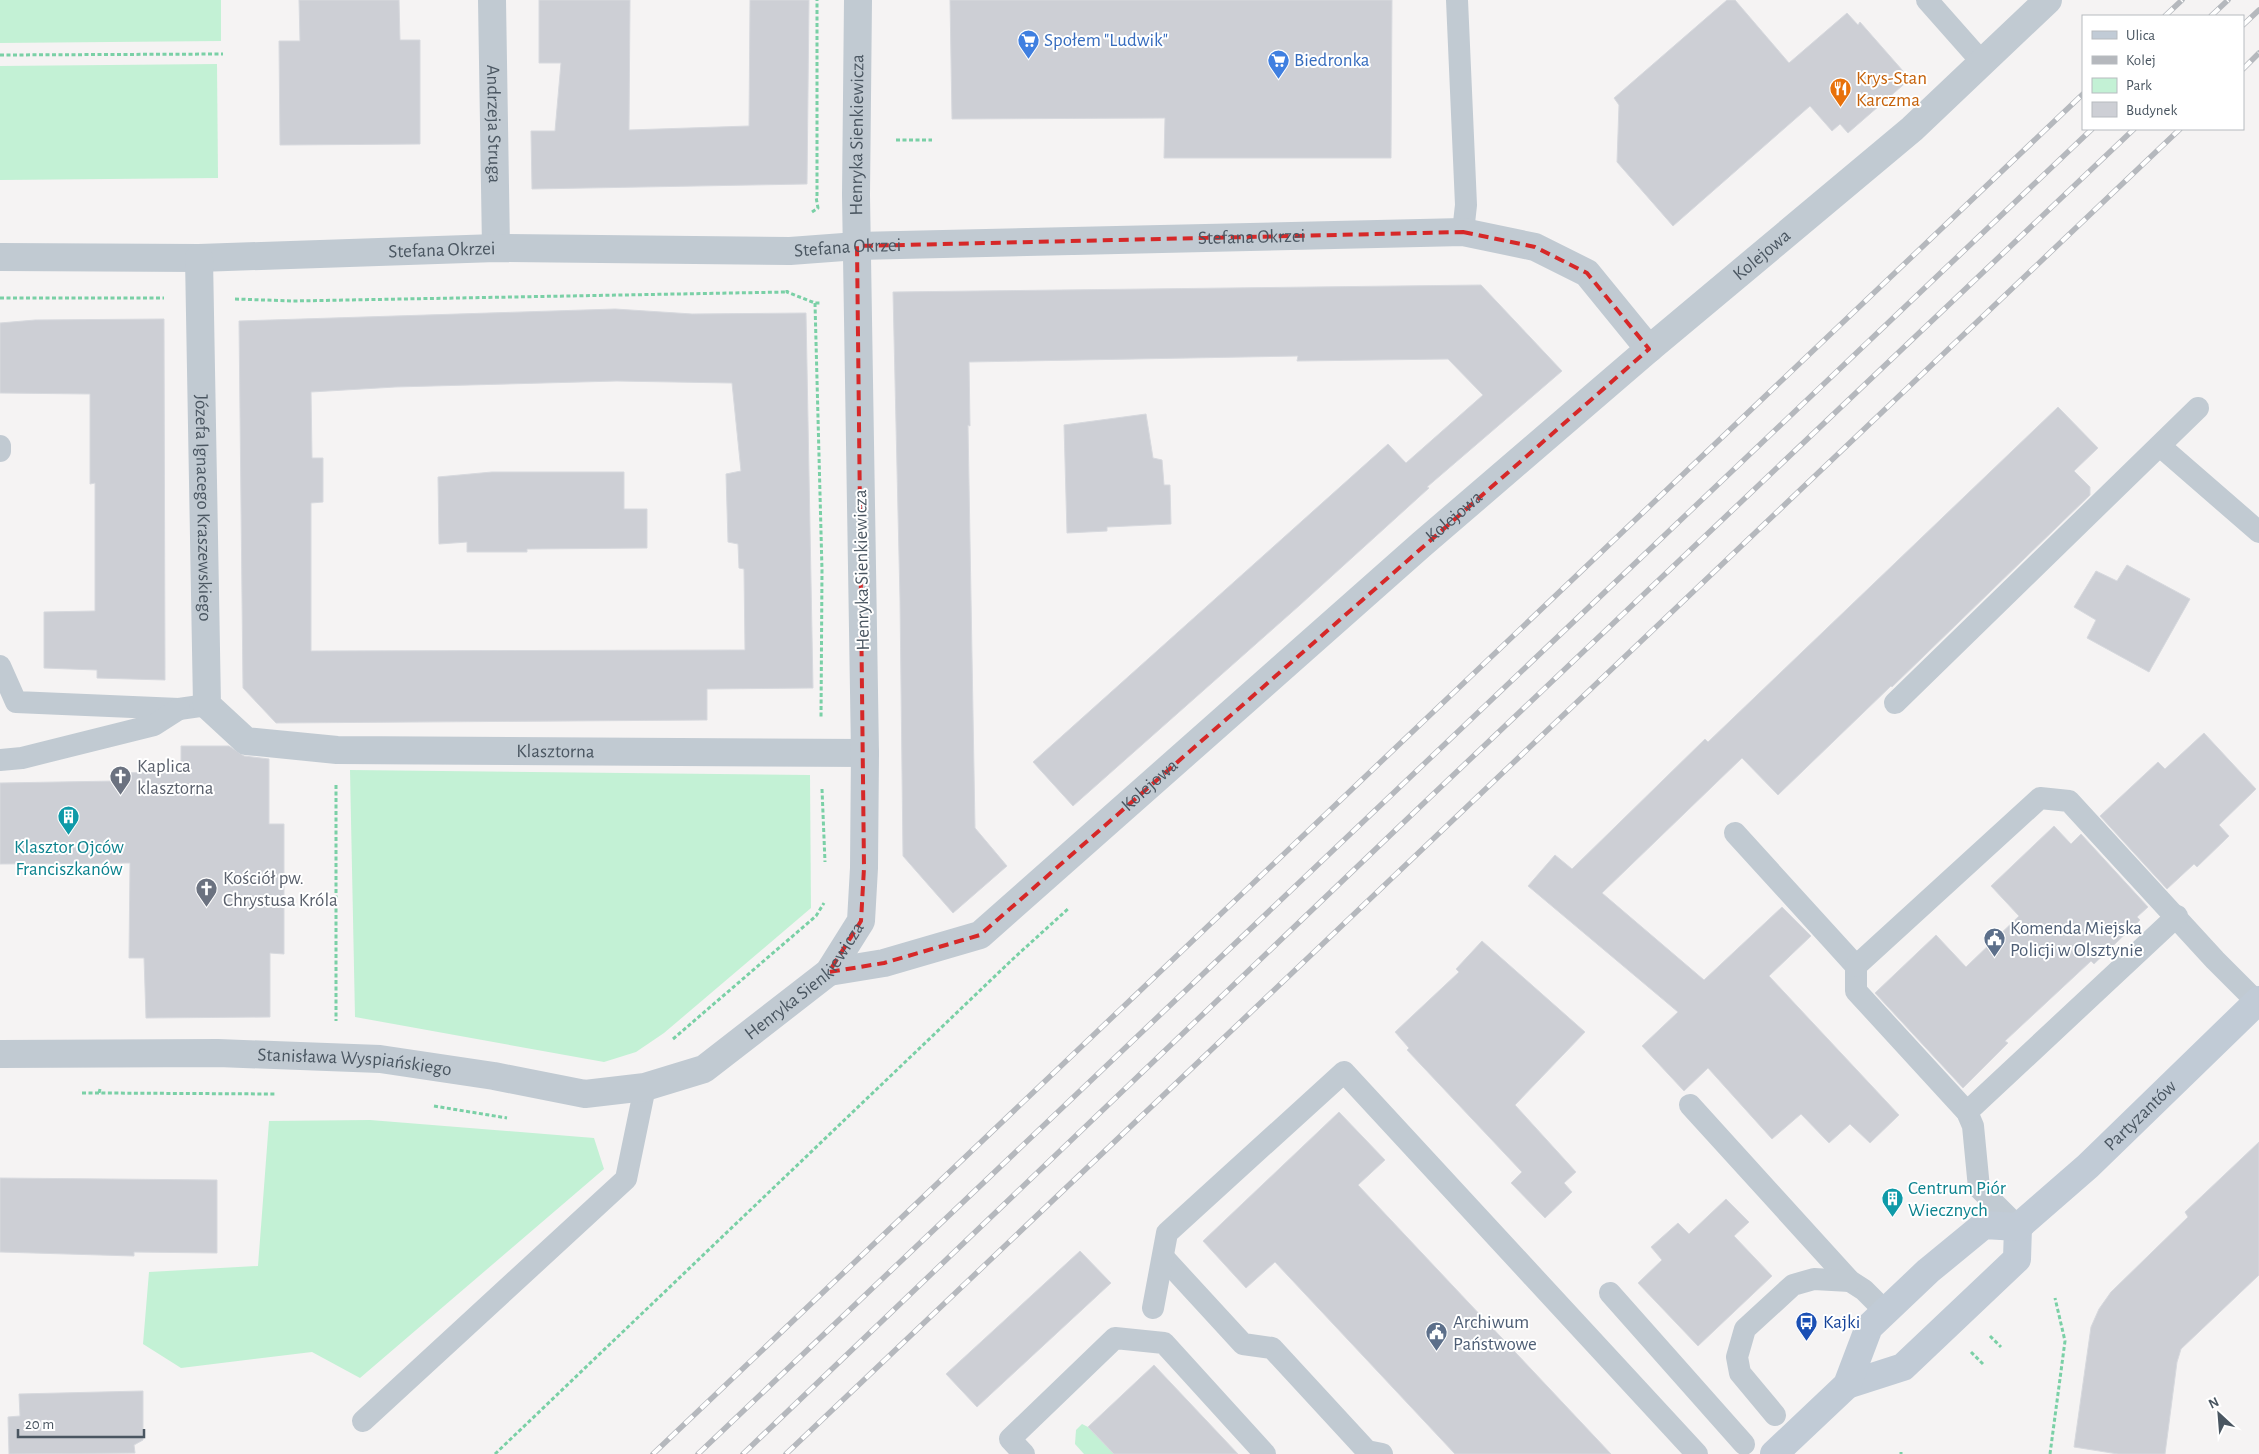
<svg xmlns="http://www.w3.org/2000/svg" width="2259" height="1454" viewBox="0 0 2259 1454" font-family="'Alegreya Sans',sans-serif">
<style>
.green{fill:#c3f1d5}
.building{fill:#cdcfd5;stroke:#d7d9de;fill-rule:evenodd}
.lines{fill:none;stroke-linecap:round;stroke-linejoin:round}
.path{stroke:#7ad0a6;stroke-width:3;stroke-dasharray:4 2.5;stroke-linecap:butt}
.lane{stroke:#c1cad2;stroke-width:22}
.street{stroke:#c1cad2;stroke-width:28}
.secondary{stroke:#c1cbd6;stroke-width:28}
.rail-casing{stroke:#b5b8bd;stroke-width:5.5}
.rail{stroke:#fff;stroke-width:4;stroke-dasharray:11;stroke-linecap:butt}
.marked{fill:none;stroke:#d62828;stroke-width:4;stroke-dasharray:10 6;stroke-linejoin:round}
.labels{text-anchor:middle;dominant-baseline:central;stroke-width:4;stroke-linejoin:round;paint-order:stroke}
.shop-label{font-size:19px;fill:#366cbe;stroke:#fff;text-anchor:start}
.food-label{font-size:19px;fill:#c56008;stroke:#fff;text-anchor:start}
.street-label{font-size:19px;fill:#4a5661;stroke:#fff}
.worship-label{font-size:19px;fill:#5b616d;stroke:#fff;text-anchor:start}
.culture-label{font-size:19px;fill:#0d838f;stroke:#fff}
.service-label{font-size:19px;fill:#4e5e75;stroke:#fff;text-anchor:start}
.transit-label{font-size:19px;fill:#164399;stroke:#fff;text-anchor:start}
</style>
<rect width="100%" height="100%" fill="#f5f3f3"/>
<g class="green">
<path d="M 0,0 L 221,0 L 221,41 L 0,43 Z"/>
<path d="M 217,64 L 218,178 L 0,180 L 0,66 Z"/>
<path d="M 350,770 L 810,775 L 811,908 L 664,1033 L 636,1052 L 604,1062 L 355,1017 Z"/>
<path d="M 370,1120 L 594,1138 L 604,1169 L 360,1378 L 312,1352 L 181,1368 L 143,1344 L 149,1272 L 258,1266 L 269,1121 Z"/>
<path d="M 1082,1424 L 1088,1427 L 1114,1454 L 1084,1454 L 1075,1444 L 1076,1430 Z"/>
</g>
<g class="building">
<path d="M 299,0 L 399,0 L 400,40 L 420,40 L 420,144 L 280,145 L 279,41 L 300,41 Z"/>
<path d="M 539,0 L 630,0 L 629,130 L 749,126 L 750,0 L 809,0 L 807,184 L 532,189 L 531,131 L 555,131 L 561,63 L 539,63 Z"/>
<path d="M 950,0 L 1392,0 L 1391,158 L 1164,158 L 1165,118 L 952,119 Z"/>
<path d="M 1727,0 L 1735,0 L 1789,63 L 1847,13 L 1858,25 L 1860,22 L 1910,79 L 1848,133 L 1840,124 L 1832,131 L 1810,106 L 1673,226 L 1617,162 L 1619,105 L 1614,98 Z"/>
<path d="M 1481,285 L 1562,371 L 1427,487 L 1429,488 L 1300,605 L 1073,806 L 1033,762 L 1388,444 L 1406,463 L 1483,395 L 1448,359 L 1297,361 L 1298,356 L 969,362 L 970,426 L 968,425 L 975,828 L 1007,866 L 953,913 L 903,856 L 900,600 L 893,292 Z"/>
<path d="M 615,309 L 692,314 L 806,313 L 813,688 L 707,689 L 707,720 L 276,723 L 243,688 L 239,321 ZM 617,381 L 732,383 L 741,471 L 726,474 L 728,542 L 738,544 L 739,568 L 744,569 L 745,650 L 311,651 L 311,503 L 323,502 L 323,458 L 312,458 L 311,392 L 395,387 Z"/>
<path d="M 164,319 L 165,680 L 97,678 L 97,670 L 44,668 L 44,612 L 95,611 L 95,483 L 90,484 L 90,394 L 0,393 L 0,323 L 35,320 Z"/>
<path d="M 2058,407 L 2098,448 L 2074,471 L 2090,487 L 2090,495 L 1892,687 L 1891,686 L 1778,795 L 1742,758 L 1602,893 L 1704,980 L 1782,907 L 1811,936 L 1769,976 L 1899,1115 L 1870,1143 L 1850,1124 L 1829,1143 L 1801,1114 L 1772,1139 L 1708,1068 L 1684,1091 L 1642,1046 L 1678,1012 L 1528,886 L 1555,855 L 1572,869 L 1705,739 L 1708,742 Z"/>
<path d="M 1146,414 L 1153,458 L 1162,460 L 1164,485 L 1170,485 L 1171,524 L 1107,527 L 1107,531 L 1067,533 L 1064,425 Z"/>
<path d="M 492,472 L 624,472 L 624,509 L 647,509 L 647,548 L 527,549 L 527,552 L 467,552 L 467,542 L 439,544 L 438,477 Z"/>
<path d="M 2127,565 L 2190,599 L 2149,672 L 2087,638 L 2096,620 L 2074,607 L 2096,571 L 2117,581 Z"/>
<path d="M 2204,733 L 2256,789 L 2219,825 L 2229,836 L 2197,867 L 2194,864 L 2167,889 L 2100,816 L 2158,762 L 2165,769 Z"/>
<path d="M 181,746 L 229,746 L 244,756 L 269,759 L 269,824 L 284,824 L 284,954 L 270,953 L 270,1017 L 146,1018 L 144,958 L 129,958 L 130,863 L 0,864 L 0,783 L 116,781 L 116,773 L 181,772 Z"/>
<path d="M 2054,826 L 2071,844 L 2081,834 L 2148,907 L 2137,917 L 2140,920 L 2094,964 L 2091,961 L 2005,1041 L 2008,1043 L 1963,1088 L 1875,993 L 1936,935 L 1966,967 L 2019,916 L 1991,886 Z"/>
<path d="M 1482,941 L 1585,1032 L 1515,1105 L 1576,1172 L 1564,1183 L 1572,1192 L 1545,1218 L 1511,1183 L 1522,1172 L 1407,1050 L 1409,1048 L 1395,1032 L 1459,972 L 1456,969 Z"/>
<path d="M 1339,1112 L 1385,1160 L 1358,1185 L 1611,1454 L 1455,1454 L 1275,1262 L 1246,1288 L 1203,1241 Z"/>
<path d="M 2259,1142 L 2259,1275 L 2181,1349 L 2177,1362 L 2165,1454 L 2118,1454 L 2074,1447 L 2091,1327 L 2099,1309 L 2111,1292 L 2188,1217 L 2185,1212 Z"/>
<path d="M 0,1178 L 217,1180 L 217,1253 L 134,1252 L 134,1256 L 0,1252 Z"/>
<path d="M 1726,1199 L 1749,1222 L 1734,1236 L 1772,1276 L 1698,1346 L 1638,1283 L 1662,1260 L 1651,1247 L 1678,1223 L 1689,1234 Z"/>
<path d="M 1080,1251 L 1111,1283 L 977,1407 L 946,1374 Z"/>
<path d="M 1154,1365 L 1238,1454 L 1114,1454 L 1088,1427 Z"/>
<path d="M 143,1391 L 143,1440 L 134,1445 L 135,1453 L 9,1454 L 8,1417 L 20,1416 L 19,1394 Z"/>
</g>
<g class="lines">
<g class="path">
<path d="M 0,55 L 223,54"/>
<path d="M 896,140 L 932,140"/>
<path d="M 817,196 L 817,0"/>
<path d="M 812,212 L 818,208 L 816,197"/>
<path d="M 787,290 L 787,292 L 815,303 L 821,303"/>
<path d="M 0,298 L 164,298"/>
<path d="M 235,299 L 293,301 L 787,292"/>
<path d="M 815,303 L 822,570 L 821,718"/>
<path d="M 336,785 L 336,1021"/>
<path d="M 822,789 L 825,862"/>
<path d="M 673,1039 L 816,916 L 824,903"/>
<path d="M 100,1089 L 99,1093 L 276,1094"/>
<path d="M 82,1093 L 99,1093"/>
<path d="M 434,1106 L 507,1118"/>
<path d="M 1990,1336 L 2001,1347"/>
<path d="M 1971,1352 L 1983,1364"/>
<path d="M 1901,1452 L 1901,1454"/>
<path d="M 495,1454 L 1015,957 L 1069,908"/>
<path d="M 2050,1454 L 2065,1341 L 2055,1298"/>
</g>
<g class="lane">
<path d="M 1457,0 L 1466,205 L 1463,232"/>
<path d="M 1927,0 L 1981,61"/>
<path d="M 0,446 L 0,451"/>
<path d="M 2160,446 L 2259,532"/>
<path d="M 0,666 L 16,702 L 179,709 L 207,705"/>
<path d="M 1895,703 L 2198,408"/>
<path d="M 0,760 L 22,758 L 154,725 L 179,709"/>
<path d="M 1735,833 L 1856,966 L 1856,991 L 1967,1112 L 1973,1126 L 1979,1188 L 2018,1227"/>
<path d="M 1856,966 L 2040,798 L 2069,801 L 2215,960 L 2257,1002"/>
<path d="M 1690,1105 L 1850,1281 L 1864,1290 L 1885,1311"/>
<path d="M 1967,1112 L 2177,916"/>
<path d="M 1163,1257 L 1243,1344 L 1272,1348 L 1367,1451 L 1382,1454"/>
<path d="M 1610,1293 L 1744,1444"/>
<path d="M 1153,1308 L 1167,1233 L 1344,1072 L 1697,1454"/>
<path d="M 1775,1415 L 1740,1373 L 1737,1357 L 1745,1329 L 1793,1285 L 1814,1279 L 1850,1281"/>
<path d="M 363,1421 L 626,1179 L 645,1087"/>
<path d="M 1024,1454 L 1010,1439 L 1115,1338 L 1164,1343 L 1265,1454"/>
</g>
<g class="street">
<path id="s1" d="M 492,0 L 496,248"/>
<path id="s2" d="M 0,257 L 199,258 L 496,248 L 790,251 L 857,246 L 1463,232 L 1535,247 L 1587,273 L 1649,349"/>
<path id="s3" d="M 199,258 L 207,705 L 246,741 L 337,750 L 865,753"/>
<path id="s4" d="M 829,972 L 884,963 L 980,935 L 1422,544 L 1649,349 L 1912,129 L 2048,0"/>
<path id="s5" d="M 0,1054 L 218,1053 L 380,1059 L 494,1076 L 585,1094 L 645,1087 L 704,1069 L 829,972 L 861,921 L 864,868 L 865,753 L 856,195 L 858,0"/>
</g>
<g class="secondary">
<path d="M 1847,1385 L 1903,1367 L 2017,1259 L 2018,1227"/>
<path id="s6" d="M 1774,1454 L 1847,1385 L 1869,1327 L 1928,1271 L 1984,1225 L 2018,1227 L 2088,1166 L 2259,1000"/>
</g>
<defs>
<g id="rail">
<path d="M 2165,16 L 2182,0"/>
<path d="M 2211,16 L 2228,0"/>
<path d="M 2243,25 L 2259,10"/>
<path d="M 2243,69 L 2259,53"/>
<path d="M 653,1454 L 2083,94"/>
<path d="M 698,1454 L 2092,129"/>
<path d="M 743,1454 L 1426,801 L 2134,129"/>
<path d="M 786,1454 L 2180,129"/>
</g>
</defs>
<use href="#rail" class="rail-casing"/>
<use href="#rail" class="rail"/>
</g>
<path class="marked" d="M 1463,232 L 1535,247 L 1587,273 L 1649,349 L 980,935 L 884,963 L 829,972 L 861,921 L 864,868 L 857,246 Z"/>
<defs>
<symbol id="supermarket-pin" viewBox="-11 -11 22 30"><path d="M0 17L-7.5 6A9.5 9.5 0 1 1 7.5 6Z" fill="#3f7fe0" stroke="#fff"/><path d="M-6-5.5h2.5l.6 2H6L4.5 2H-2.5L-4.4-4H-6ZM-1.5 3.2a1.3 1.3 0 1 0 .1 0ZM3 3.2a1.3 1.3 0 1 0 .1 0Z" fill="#fff"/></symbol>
<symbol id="restaurant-pin" viewBox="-11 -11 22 30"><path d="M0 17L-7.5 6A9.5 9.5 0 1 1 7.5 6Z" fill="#e8710a" stroke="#fff"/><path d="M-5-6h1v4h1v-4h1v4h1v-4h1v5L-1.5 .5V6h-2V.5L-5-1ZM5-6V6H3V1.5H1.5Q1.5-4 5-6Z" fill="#fff"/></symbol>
<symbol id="church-pin" viewBox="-11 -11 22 30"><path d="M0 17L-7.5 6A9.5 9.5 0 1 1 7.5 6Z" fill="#6b7280" stroke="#fff"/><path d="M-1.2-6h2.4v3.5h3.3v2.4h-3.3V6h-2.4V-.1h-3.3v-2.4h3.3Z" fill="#fff"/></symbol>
<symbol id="building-pin" viewBox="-11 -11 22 30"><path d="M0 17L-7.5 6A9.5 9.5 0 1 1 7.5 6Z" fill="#0f9aa8" stroke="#fff"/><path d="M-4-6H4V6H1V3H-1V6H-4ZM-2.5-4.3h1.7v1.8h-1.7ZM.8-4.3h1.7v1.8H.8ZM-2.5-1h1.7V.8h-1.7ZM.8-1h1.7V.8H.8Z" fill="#fff"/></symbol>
<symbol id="civic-pin" viewBox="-11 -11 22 30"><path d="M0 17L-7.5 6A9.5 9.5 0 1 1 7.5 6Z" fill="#5c6f8a" stroke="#fff"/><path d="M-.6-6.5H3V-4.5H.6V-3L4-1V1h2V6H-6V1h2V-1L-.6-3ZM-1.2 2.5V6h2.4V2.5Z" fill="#fff"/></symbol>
<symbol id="bus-pin" viewBox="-11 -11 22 30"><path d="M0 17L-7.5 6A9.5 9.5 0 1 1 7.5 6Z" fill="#1a4fb4" stroke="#fff"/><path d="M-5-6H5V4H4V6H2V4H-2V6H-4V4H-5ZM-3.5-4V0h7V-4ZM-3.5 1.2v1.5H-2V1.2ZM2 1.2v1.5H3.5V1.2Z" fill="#fff"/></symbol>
</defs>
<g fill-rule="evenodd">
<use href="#supermarket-pin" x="1016" y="28" width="25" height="34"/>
<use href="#supermarket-pin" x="1266" y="48" width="25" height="34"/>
<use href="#restaurant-pin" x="1828" y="76" width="25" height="34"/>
<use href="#church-pin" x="108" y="764" width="25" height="34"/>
<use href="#building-pin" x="56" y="804" width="25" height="34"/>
<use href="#church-pin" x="194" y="876" width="25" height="34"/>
<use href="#civic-pin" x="1982" y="926" width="25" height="34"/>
<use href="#building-pin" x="1880" y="1186" width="25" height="34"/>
<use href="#bus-pin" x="1794" y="1310" width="25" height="34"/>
<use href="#civic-pin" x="1424" y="1320" width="25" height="34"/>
</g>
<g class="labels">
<g class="shop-label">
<text x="1044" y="40">Społem "Ludwik"</text>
<text x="1294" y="60">Biedronka</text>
</g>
<g class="food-label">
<text x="1856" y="78">Krys-Stan<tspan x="1856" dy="22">Karczma</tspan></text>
</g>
<g class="street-label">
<text stroke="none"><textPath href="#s1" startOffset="124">Andrzeja Struga</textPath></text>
<text stroke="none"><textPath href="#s5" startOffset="1715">Henryka Sienkiewicza</textPath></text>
<text stroke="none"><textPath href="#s2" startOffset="1252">Stefana Okrzei</textPath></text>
<text stroke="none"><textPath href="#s2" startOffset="848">Stefana Okrzei</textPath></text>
<text stroke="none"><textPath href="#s2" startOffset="442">Stefana Okrzei</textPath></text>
<text stroke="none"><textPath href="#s4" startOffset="1192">Kolejowa</textPath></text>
<text stroke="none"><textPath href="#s3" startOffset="250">Józefa Ignacego Kraszewskiego</textPath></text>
<text stroke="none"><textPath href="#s4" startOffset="788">Kolejowa</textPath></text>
<text transform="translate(862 570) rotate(-91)">Henryka Sienkiewicza</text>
<text stroke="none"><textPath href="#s3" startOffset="810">Klasztorna</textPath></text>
<text stroke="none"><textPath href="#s4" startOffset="382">Kolejowa</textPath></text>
<text stroke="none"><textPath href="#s5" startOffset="845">Henryka Sienkiewicza</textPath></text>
<text stroke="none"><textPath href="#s5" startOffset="355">Stanisława Wyspiańskiego</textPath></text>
<text stroke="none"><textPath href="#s6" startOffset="516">Partyzantów</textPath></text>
</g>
<g class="worship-label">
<text x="137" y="766">Kaplica<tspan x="137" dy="22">klasztorna</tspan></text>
<text x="223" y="878">Kościół pw.<tspan x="223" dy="22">Chrystusa Króla</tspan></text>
</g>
<g class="culture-label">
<text x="69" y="847">Klasztor Ojców<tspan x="69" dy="22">Franciszkanów</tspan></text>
<text x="1908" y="1188" text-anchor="start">Centrum Piór<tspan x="1908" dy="22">Wiecznych</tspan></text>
</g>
<g class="service-label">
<text x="2010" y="928">Komenda Miejska<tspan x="2010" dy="22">Policji w Olsztynie</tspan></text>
<text x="1453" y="1322">Archiwum<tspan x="1453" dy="22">Państwowe</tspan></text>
</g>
<g class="transit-label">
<text x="1823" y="1322">Kajki</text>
</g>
</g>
<rect x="2082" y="15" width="162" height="115" fill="#ffffff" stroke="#b7bbc0"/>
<rect x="2092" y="31" width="25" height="8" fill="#c1cbd6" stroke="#b7bbc0"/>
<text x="2126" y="40" font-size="15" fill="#4a5661">Ulica</text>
<rect x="2092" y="56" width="25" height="8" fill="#b5b8bd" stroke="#b7bbc0"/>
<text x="2126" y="65" font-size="15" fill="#4a5661">Kolej</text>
<rect x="2092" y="78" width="25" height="15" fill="#c3f1d5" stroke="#b7bbc0"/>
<text x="2126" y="90" font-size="15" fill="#4a5661">Park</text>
<rect x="2092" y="102" width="25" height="15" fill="#cdcfd5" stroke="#b7bbc0"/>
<text x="2126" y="115" font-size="15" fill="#4a5661">Budynek</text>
<g transform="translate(2219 1414) rotate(334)" stroke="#ffffff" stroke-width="4" paint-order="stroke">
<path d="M0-4L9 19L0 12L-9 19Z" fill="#4a5661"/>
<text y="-8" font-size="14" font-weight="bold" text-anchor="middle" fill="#4a5661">N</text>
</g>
<path d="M18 1429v8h126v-8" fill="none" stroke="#4a5661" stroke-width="2.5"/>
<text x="25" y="1429" font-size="15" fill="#4a5661" stroke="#ffffff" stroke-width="4" paint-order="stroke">20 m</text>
</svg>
